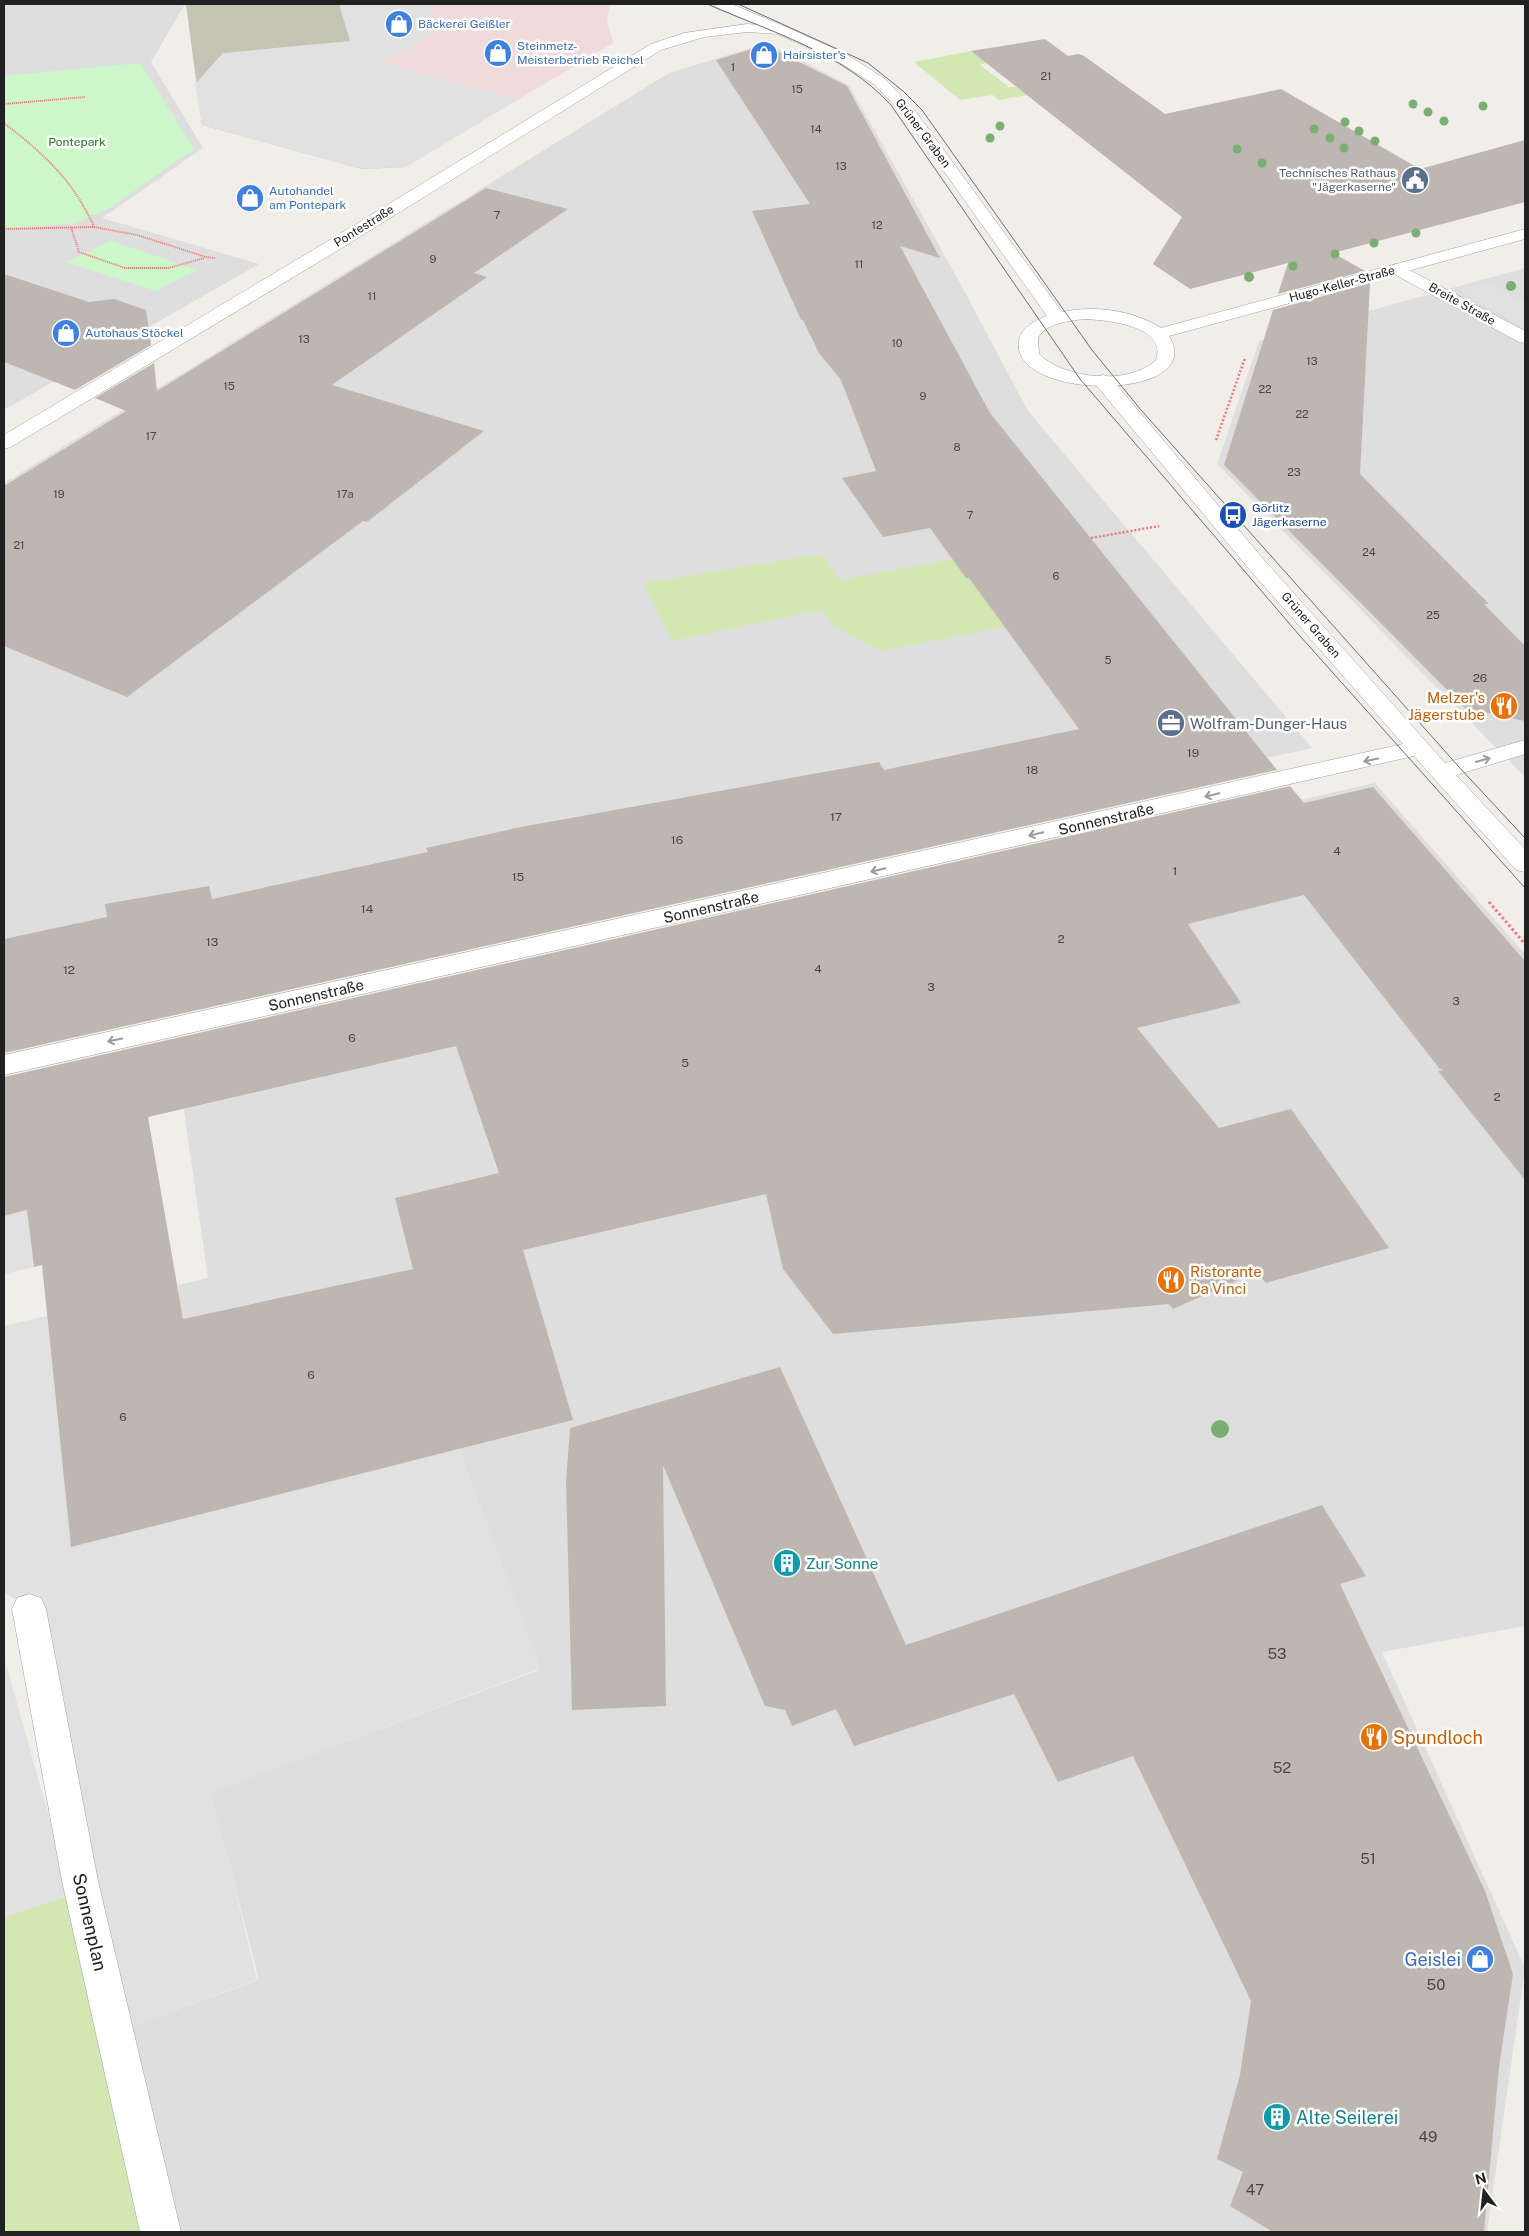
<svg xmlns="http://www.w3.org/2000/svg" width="1529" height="2236" viewBox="0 0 1529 2236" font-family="'Public Sans',sans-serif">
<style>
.residential{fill:#dfdede}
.commercial{fill:#f0dadc}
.construction{fill:#c5c3b4}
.grass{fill:#d3e7b3}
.park{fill:#ccf7ca}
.parking{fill:#e1e1e1}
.building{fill:#beb6b1;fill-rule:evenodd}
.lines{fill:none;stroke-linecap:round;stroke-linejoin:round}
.service-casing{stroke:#a2a2a2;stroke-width:1}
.minor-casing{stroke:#a2a2a2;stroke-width:1}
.tertiary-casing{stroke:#a2a2a2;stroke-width:1}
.path-far2{stroke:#f1797c;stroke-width:2;stroke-dasharray:1 1;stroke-linecap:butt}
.path-far1{stroke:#f1797c;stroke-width:2.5;stroke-dasharray:2 2;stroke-linecap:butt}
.path{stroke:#f1797c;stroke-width:3;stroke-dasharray:2.5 2.5;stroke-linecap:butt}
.service{fill:#fff;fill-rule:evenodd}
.minor{fill:#fff;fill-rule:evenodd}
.tertiary{fill:#fff;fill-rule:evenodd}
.tram{stroke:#6f6f6f;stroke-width:1}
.tree{fill:#7aae73}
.oneway{stroke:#9b9b9b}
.labels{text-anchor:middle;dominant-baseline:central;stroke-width:5;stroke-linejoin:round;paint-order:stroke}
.far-number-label{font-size:11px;fill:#484645}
.far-shop-label{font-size:12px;fill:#366cbe;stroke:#fff;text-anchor:start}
.far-street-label{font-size:12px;fill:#212121;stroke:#fff}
.far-park-label{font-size:12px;fill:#187b13;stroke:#fff}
.far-service-label{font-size:12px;fill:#4e5e75;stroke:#fff;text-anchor:end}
.far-transit-label{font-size:12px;fill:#164399;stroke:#fff;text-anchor:start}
.number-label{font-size:12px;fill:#484645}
.food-label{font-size:15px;fill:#c56008;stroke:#fff;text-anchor:end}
.service-label{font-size:15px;fill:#4e5e75;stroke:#fff;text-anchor:start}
.street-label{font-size:15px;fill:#212121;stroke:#fff}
.culture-label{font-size:15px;fill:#0d838f;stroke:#fff;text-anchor:start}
.near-number-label{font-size:15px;fill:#484645}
.near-food-label{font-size:18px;fill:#c56008;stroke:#fff;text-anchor:start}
.near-street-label{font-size:18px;fill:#212121;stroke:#fff}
.near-shop-label{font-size:18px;fill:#366cbe;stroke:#fff;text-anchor:end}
.near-culture-label{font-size:18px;fill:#0d838f;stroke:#fff;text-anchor:start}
</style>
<rect width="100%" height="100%" fill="#f1ede9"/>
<g class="residential">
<path d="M 4,4 L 185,4 L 151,62 L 203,148 L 102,218 L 259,264 L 4,410 Z"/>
<path d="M 767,43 L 849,85 L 953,270 L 1028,411 L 1312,748 L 4,1035 L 4,483 L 669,73 Z"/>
<path d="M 1525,268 L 1525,777 L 1217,464 L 1259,341 Z"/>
<path d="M 1375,783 L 1525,954 L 1525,1626 L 1382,1652 L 1525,1968 L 1487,2232 L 171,2232 L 121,2030 L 259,1980 L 211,1792 L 539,1670 L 459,1448 L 204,1513 L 178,1285 L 208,1278 L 176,1056 Z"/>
</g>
<path class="commercial" d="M 431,4 L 610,4 L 607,20 L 613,43 L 519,99 L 381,63 L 432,35 Z"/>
<path class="construction" d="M 186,4 L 412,4 L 375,64 L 406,167 L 362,169 L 202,125 Z"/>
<g class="grass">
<path d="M 971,51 L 986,63 L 980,65 L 1009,87 L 1016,87 L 1027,95 L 998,100 L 993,95 L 960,100 L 914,62 Z"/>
<path d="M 822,554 L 839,580 L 975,555 L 960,569 L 966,578 L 989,574 L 1026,623 L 880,651 L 832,625 L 821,610 L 672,641 L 643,583 Z"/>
<path d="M 71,1895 L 156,2232 L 4,2232 L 4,1917 Z"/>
</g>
<g class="park">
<path d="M 140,63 L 194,149 L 110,208 L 75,223 L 4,229 L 4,76 Z"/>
<path d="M 111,241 L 197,270 L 156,291 L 66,262 Z"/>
</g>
<g class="parking">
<path d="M 339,4 L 431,4 L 432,35 L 382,63 L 519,99 L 406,167 L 362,169 L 202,125 L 195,84 L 223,53 L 350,41 Z"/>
<path d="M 1487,281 L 1525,303 L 1525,329 L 1459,290 Z"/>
<path d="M 27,1210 L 34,1267 L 4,1274 L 4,1216 Z"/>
<path d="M 47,1316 L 71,1547 L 459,1448 L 541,1668 L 212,1792 L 257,1980 L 121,2030 L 34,1608 L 4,1593 L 4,1326 Z"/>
<path d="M 4,1657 L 71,1895 L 4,1917 Z"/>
</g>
<g class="building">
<path d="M 1045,39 L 1068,56 L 1078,54 L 1084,56 L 1165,114 L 1281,89 L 1420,169 L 1525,140 L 1525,202 L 1333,253 L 1365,271 L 1278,294 L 1288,263 L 1190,289 L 1153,264 L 1182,217 L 971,51 Z"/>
<path d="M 765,45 L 847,86 L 940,258 L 900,246 L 990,413 L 1277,770 L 4,1053 L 4,939 L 107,917 L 105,904 L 209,886 L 212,899 L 428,852 L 426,848 L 521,827 L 879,762 L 884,770 L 1079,729 L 969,578 L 966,578 L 930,528 L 883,537 L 842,478 L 876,471 L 841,380 L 819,353 L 803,320 L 801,320 L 752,211 L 810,204 L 716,60 Z"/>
<path d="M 486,188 L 568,209 L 474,273 L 487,277 L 332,385 L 484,431 L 367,522 L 363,521 L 127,697 L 4,646 L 4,486 L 126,411 L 95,398 L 154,363 L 157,391 Z"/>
<path d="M 4,274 L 89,302 L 114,299 L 146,310 L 151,345 L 75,390 L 4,362 Z"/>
<path d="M 1370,283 L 1360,474 L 1489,604 L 1484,604 L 1525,646 L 1525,721 L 1465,708 L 1224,465 L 1273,310 Z"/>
<path d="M 1290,786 L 1304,803 L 1373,787 L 1525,961 L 1525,1180 L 1438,1071 L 1443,1070 L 1439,1068 L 1304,895 L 1188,924 L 1241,1003 L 1137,1028 L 1219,1128 L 1291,1109 L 1389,1248 L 1266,1283 L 1256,1272 L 1173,1309 L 1169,1304 L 833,1334 L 783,1269 L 766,1194 L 523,1250 L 573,1420 L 71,1547 L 42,1265 L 34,1267 L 27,1210 L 4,1216 L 4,1077 ZM 456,1046 L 499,1173 L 395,1198 L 413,1269 L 183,1319 L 148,1117 Z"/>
<path d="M 780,1367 L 906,1645 L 1322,1505 L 1366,1576 L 1340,1584 L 1485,1891 L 1513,1974 L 1499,2067 L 1484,2232 L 1273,2232 L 1230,2206 L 1243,2172 L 1217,2159 L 1240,2075 L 1251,2001 L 1133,1756 L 1058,1782 L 1014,1694 L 854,1746 L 836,1709 L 792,1726 L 785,1710 L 765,1706 L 663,1465 L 666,1706 L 572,1710 L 566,1481 L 570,1428 Z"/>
</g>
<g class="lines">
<defs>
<path id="service" d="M 29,1594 L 41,1598 L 46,1609 L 98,1881 L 181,2232 L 140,2232 L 62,1881 L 12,1609 L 17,1598 Z"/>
<g id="minor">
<path d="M 714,4 L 732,4 L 786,27 L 788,30 L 781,34 L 776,33 L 716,7 Z"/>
<path d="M 1398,264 L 1525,331 L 1525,343 L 1519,342 L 1392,273 L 1389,269 L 1392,265 Z"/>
<path d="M 1103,375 L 1110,377 L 1265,561 L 1445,763 L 1525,740 L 1525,754 L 1456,775 L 1525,849 L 1525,872 L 1516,870 L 1414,756 L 4,1075 L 4,1055 L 1403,744 L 1250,570 L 1096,385 L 1094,381 L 1096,377 Z"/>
</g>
<path id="tertiary" d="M 747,24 L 786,27 L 846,54 L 885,79 L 916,112 L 1062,312 C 1094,305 1133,310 1161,328 L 1525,229 L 1525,239 L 1169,336 C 1210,402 1008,402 1019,340 C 1022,327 1035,320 1047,316 L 906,118 L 875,85 L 836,60 L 778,34 L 747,32 L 704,37 L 661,50 L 345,246 L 11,447 L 4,449 L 4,435 L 333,238 L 651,44 L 684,33 ZM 1084,319 C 1105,320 1168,325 1156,360 C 1129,386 1064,379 1039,354 L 1038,338 C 1046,323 1068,321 1084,319 Z"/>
</defs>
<use href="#service" class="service-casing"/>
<use href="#minor" class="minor-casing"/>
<use href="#tertiary" class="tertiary-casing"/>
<g class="path-far2">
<path d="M 4,104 L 85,97"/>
<path d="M 4,123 C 44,154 73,180 94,227"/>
<path d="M 71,227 L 79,252 L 125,268 L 168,268 L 205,258"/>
<path d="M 4,229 L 94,227 L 137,235 L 206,257 L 215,258"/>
</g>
<g class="path-far1">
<path d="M 1216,440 L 1245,358"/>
<path d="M 1091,538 L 1159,526"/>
</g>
<path class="path" d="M 1489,902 L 1525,944"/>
<use href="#service" class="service"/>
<use href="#minor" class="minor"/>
<use href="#tertiary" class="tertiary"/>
<g class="tram">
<path d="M 707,4 C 771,32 842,52 891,105 L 1080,379 L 1300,636 L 1525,888"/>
<path d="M 738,4 L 868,63 L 903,91 L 922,110 L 1092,350 L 1141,410 L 1459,767 L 1525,838"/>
</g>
</g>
<g class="tree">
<circle cx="1413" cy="104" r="4.5"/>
<circle cx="1483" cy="106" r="4.5"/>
<circle cx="1428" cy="112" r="4.5"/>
<circle cx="1444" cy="121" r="4.5"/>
<circle cx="1345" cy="122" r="4.5"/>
<circle cx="1000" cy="126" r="4.5"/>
<circle cx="1314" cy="129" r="4.5"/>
<circle cx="1359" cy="131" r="4.5"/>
<circle cx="990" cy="138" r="4.5"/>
<circle cx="1330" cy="138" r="4.5"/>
<circle cx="1375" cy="141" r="4.5"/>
<circle cx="1344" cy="148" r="4.5"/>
<circle cx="1237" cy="149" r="4.5"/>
<circle cx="1262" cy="163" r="4.5"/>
<circle cx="1416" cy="233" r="4.5"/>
<circle cx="1374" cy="243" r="4.5"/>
<circle cx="1335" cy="254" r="4.5"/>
<circle cx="1293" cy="266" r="4.5"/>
<circle cx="1249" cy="277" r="5"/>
<circle cx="1511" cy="286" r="5"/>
<circle cx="1220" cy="1429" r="9"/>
</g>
<defs><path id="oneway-shaft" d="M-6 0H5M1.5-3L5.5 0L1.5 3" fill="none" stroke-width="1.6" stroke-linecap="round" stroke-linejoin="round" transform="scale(1.25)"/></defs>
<g class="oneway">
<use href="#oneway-shaft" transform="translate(1371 760) rotate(168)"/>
<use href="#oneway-shaft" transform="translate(1483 760) rotate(-16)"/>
<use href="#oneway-shaft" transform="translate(1212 795) rotate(167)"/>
<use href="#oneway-shaft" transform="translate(1036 834) rotate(167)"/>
<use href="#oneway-shaft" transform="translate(878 870) rotate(167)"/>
<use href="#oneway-shaft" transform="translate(115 1040) rotate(168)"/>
</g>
<defs>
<symbol id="shop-disc" viewBox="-11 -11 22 22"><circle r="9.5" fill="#3f7fe0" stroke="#fff"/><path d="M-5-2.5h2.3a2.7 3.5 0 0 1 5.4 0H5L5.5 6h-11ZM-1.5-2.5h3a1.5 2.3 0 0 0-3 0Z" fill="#fff"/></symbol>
<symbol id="civic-disc" viewBox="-11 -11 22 22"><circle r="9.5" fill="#5c6f8a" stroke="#fff"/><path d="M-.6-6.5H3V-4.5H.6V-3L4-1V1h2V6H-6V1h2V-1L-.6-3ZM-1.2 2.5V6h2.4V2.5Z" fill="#fff"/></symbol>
<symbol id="bus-disc" viewBox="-11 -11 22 22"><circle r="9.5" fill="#1a4fb4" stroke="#fff"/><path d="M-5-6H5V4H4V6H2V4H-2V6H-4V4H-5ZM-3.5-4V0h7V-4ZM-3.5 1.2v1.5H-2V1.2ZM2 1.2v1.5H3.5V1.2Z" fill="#fff"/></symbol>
<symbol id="restaurant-disc" viewBox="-11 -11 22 22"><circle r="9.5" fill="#e8710a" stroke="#fff"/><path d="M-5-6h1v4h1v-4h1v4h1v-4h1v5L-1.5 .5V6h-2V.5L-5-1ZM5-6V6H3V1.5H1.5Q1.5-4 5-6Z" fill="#fff"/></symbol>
<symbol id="office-disc" viewBox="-11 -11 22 22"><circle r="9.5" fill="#5c6f8a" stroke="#fff"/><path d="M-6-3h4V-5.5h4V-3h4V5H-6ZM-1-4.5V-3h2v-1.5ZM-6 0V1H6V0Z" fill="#fff"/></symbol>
<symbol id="building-disc" viewBox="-11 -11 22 22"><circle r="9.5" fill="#0f9aa8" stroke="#fff"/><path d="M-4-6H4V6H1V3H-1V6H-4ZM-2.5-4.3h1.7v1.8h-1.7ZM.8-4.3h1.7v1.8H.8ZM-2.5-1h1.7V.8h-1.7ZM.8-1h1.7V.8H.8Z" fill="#fff"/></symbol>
</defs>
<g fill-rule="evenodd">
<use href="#shop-disc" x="383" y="8" width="32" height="32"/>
<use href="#shop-disc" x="482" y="37" width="32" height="32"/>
<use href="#shop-disc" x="748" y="39" width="32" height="32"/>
<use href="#civic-disc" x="1399" y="164" width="32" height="32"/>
<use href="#shop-disc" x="234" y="182" width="32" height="32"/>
<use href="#shop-disc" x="50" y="317" width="32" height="32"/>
<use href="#bus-disc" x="1217" y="499" width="32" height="32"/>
<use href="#restaurant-disc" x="1488" y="690" width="32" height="32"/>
<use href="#office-disc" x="1155" y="707" width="32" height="32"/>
<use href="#restaurant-disc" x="1155" y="1264" width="32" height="32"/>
<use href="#building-disc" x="771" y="1547" width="32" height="32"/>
<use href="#restaurant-disc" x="1358" y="1721" width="32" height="32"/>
<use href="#shop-disc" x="1464" y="1943" width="32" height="32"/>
<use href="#building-disc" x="1261" y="2101" width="32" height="32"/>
</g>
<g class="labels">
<g class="far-number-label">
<text x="733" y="67">1</text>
<text x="1046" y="76">21</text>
<text x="797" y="89">15</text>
<text x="816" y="129">14</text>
<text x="841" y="166">13</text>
<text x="497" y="215">7</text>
<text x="877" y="225">12</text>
<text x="433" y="259">9</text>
<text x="859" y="264">11</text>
<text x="372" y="296">11</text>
<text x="304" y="339">13</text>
<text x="897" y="343">10</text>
<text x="1312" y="361">13</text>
<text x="229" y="386">15</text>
<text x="1265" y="389">22</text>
<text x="923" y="396">9</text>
<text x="1302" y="414">22</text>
<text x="151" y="436">17</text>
<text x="957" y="447">8</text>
<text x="1294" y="472">23</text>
<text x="59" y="494">19</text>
<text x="345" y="494">17a</text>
<text x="970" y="515">7</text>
<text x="19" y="545">21</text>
<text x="1369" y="552">24</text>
<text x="1056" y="576">6</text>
<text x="1433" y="615">25</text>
<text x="1108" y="660">5</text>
</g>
<g class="far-shop-label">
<text x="418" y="24">Bäckerei Geißler</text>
<text x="517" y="46">Steinmetz-<tspan x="517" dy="14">Meisterbetrieb Reichel</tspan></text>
<text x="783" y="55">Hairsister's</text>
<text x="269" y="191">Autohandel<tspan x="269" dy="14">am Pontepark</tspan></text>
<text x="85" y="333">Autohaus Stöckel</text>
</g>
<g class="far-street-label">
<text transform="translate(923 133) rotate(53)">Grüner Graben</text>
<text transform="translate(364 226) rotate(-32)">Pontestraße</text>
<text transform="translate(1342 284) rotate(-15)">Hugo-Keller-Straße</text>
<text transform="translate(1462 304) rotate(29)">Breite Straße</text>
<text transform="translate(1311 625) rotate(49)">Grüner Graben</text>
</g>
<g class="far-park-label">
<text x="77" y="142">Pontepark</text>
</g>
<g class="far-service-label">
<text x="1396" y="173">Technisches Rathaus<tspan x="1396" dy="14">"Jägerkaserne"</tspan></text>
</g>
<g class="far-transit-label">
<text x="1252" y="508">Görlitz<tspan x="1252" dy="14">Jägerkaserne</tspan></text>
</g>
<g class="number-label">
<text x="1480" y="678">26</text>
<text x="1193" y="753">19</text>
<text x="1032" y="770">18</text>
<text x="836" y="817">17</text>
<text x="677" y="840">16</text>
<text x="1337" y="851">4</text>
<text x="1175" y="871">1</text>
<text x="518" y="877">15</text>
<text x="367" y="909">14</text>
<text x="1061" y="939">2</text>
<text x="212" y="942">13</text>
<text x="818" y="969">4</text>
<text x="69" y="970">12</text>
<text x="931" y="987">3</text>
<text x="1456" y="1001">3</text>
<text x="352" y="1038">6</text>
<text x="685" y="1063">5</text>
<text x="1497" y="1097">2</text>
<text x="311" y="1375">6</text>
<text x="123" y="1417">6</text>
</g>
<g class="food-label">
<text x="1485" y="697">Melzer's<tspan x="1485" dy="17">Jägerstube</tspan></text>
<text x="1190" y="1271" text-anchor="start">Ristorante<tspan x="1190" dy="17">Da Vinci</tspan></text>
</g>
<g class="service-label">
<text x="1190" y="723">Wolfram-Dunger-Haus</text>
</g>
<g class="street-label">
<text transform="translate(1106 819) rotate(-13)">Sonnenstraße</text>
<text transform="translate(711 907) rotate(-13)">Sonnenstraße</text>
<text transform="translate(316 995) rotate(-13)">Sonnenstraße</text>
</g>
<g class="culture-label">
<text x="806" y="1563">Zur Sonne</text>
</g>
<g class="near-number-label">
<text x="1277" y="1653">53</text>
<text x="1282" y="1767">52</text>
<text x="1368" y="1858">51</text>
<text x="1436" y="1984">50</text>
<text x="1428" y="2136">49</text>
<text x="1255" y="2189">47</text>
</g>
<g class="near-food-label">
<text x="1393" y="1737">Spundloch</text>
</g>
<g class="near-street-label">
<text transform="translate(90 1922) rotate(77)">Sonnenplan</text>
</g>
<g class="near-shop-label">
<text x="1461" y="1959">Geislei</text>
</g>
<g class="near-culture-label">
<text x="1296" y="2117">Alte Seilerei</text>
</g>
</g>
<rect width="1529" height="2236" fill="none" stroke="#212121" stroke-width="10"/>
<g transform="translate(1484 2191) rotate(345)" stroke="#ffffff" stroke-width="4" paint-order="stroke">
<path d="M0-4L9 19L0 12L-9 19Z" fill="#212121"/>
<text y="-8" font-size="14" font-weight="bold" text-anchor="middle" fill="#212121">N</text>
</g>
</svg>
